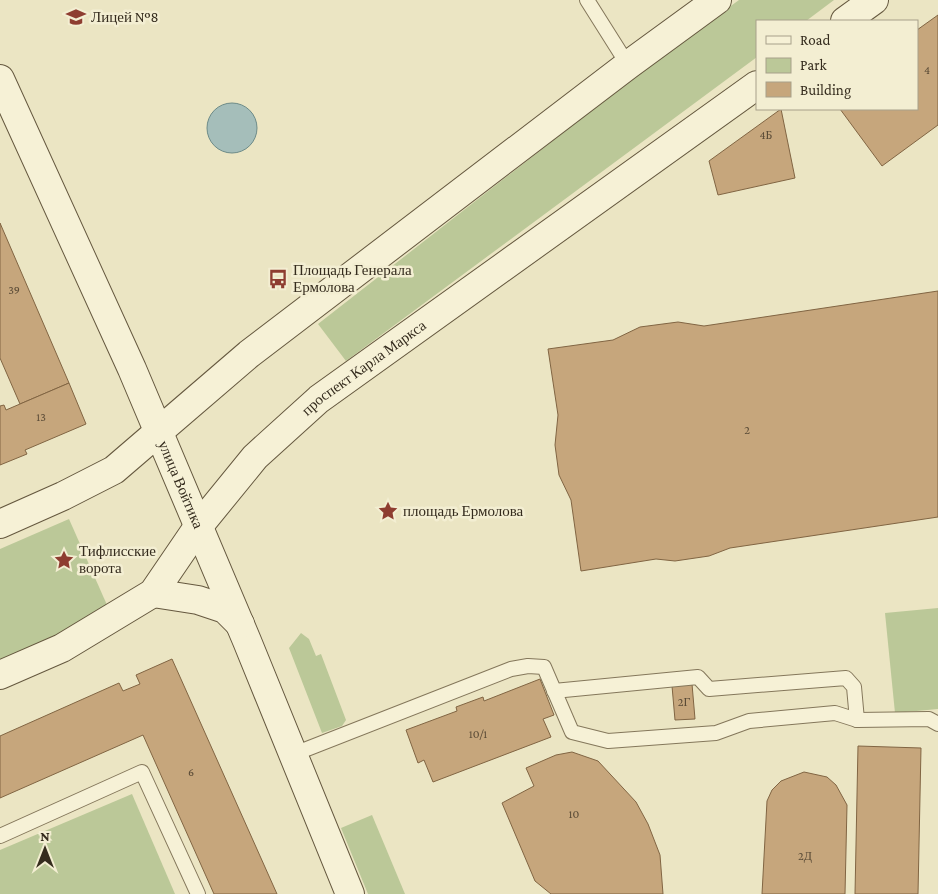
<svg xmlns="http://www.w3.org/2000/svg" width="938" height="894" viewBox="0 0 938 894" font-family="'Crimson Pro',serif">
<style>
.green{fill:#bbc898}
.water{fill:#a5beba;stroke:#6d8b88}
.building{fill:#c6a67c;stroke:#816543}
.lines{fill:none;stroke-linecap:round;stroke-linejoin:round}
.service-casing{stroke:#84775b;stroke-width:16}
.secondary-casing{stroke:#65583f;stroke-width:30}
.service{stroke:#f6f1d6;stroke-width:14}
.secondary{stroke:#f6f1d6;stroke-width:28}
.labels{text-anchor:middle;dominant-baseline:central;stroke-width:5;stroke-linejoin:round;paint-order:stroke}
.number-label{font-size:12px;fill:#594a36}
.poi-label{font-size:15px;fill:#352c1e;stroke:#f3eed2;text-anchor:start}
.street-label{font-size:15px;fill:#352c1e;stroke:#f3eed2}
</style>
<rect width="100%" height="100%" fill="#ebe5c3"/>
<g class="green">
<path d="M 739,0 L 834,0 L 806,21 L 757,21 L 757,57 L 346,361 L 318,324 L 642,71 Z"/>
<path d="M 69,519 L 107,605 L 84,628 L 0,667 L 0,549 Z"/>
<path d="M 938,608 L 938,709 L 895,713 L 885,613 Z"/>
<path d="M 301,633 L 309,639 L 316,656 L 321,654 L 346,720 L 342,726 L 322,733 L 289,648 Z"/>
<path d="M 132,794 L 175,894 L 0,894 L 0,850 Z"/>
<path d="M 372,815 L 405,894 L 368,894 L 341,828 Z"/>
</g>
<circle class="water" cx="232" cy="128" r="25"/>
<g class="building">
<path d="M 938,15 L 938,125 L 882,166 L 840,109 L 917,109 L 917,30 Z"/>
<path d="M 781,109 L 795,178 L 718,195 L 709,161 Z"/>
<path d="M 0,223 L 69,383 L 20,404 L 0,358 Z"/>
<path d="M 938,291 L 938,517 L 730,548 L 709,556 L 675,561 L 656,559 L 581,571 L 571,500 L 559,475 L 555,445 L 558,415 L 548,349 L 613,340 L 640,327 L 678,322 L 704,326 Z"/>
<path d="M 69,383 L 86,424 L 25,450 L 27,454 L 0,465 L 0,406 L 4,405 L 6,410 Z"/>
<path d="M 172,659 L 277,894 L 214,894 L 143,735 L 0,798 L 0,736 L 119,683 L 123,691 L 140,684 L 136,675 Z"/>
<path d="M 540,679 L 554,715 L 543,719 L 551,737 L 433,782 L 424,760 L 418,763 L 406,730 L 457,711 L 456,707 L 483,697 L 484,701 Z"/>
<path d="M 692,684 L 695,719 L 675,720 L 672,686 Z"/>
<path d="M 858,746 L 921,748 L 918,894 L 855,894 Z"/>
<path d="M 572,752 L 598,761 L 636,802 L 648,824 L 660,855 L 663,894 L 551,894 L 535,881 L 502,803 L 534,786 L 526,768 L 556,755 Z"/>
<path d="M 804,772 L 827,777 L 836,785 L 847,805 L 845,894 L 762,894 L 767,801 L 772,790 L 781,781 Z"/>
</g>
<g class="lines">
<defs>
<g id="service">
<path d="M 587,0 L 628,65"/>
<path d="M 554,691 L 698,677 L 709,689 L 846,678 L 854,687 L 857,720"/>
<path d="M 294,754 L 511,669 L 528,666 L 544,667 L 572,732 L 608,741 L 716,733 L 749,721 L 835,713 L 857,720 L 929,719 L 938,724"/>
<path d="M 0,836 L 142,772 L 198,894"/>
</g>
<g id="secondary">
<path d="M 845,21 L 874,0"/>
<path id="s1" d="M 0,79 L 132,369 L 247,641 L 350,894"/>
<path d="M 0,524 L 63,496 L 114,470 L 249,354 L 628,65 L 717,0"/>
<path d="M 153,593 L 198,600 L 225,609 L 240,624"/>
<path id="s2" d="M 0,675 L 62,648 L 153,593 L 198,527 L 255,457 L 319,399 L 757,85"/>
</g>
</defs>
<use href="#service" class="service-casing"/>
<use href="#secondary" class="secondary-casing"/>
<use href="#service" class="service"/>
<use href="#secondary" class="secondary"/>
</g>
<defs>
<symbol id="school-bare" viewBox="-9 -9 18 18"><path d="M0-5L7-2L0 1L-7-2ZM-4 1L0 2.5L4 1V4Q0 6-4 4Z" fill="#8e3d30" stroke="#f3eed2" stroke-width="2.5" paint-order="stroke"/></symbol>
<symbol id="bus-bare" viewBox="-9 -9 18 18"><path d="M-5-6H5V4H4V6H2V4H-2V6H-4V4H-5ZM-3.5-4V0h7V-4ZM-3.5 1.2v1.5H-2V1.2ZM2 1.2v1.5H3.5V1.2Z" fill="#8e3d30" stroke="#f3eed2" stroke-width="2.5" paint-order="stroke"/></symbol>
<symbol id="sight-bare" viewBox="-9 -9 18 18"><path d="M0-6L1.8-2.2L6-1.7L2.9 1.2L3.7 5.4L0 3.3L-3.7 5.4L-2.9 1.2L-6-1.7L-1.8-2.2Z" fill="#8e3d30" stroke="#f3eed2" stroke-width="2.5" paint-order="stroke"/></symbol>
</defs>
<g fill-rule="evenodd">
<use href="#school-bare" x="62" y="3" width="28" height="28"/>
<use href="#bus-bare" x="264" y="265" width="28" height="28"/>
<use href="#sight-bare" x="374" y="497" width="28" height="28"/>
<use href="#sight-bare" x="50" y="546" width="28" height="28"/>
</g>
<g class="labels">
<g class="number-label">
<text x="927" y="70">4</text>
<text x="766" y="135">4Б</text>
<text x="14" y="290">39</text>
<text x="41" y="417">13</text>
<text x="747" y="430">2</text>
<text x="684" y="702">2Г</text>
<text x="478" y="734">10/1</text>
<text x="191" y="772">6</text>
<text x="574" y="814">10</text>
<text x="805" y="856">2Д</text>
</g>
<g class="poi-label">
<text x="91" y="17">Лицей №8</text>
<text x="293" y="270">Площадь Генерала<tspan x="293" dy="17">Ермолова</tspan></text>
<text x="403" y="511">площадь Ермолова</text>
<text x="79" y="551">Тифлисские<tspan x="79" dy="17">ворота</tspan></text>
</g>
<g class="street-label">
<text stroke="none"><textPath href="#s2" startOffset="485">проспект Карла Маркса</textPath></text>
<text stroke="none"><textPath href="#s1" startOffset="444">улица Войтика</textPath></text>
</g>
</g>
<rect x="756" y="20" width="162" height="90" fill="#f3eed2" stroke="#a7a08a"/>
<rect x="766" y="36" width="25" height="8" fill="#f6f1d6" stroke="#a7a08a"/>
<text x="800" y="45" font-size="15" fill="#352c1e">Road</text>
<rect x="766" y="58" width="25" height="15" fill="#bbc898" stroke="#a7a08a"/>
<text x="800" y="70" font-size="15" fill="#352c1e">Park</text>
<rect x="766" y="82" width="25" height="15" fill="#c6a67c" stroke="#a7a08a"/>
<text x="800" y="95" font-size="15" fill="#352c1e">Building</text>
<g transform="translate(45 849)" stroke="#f3eed2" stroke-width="4" paint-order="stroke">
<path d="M0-4L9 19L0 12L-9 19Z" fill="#352c1e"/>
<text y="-8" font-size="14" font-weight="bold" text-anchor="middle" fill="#352c1e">N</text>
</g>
</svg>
